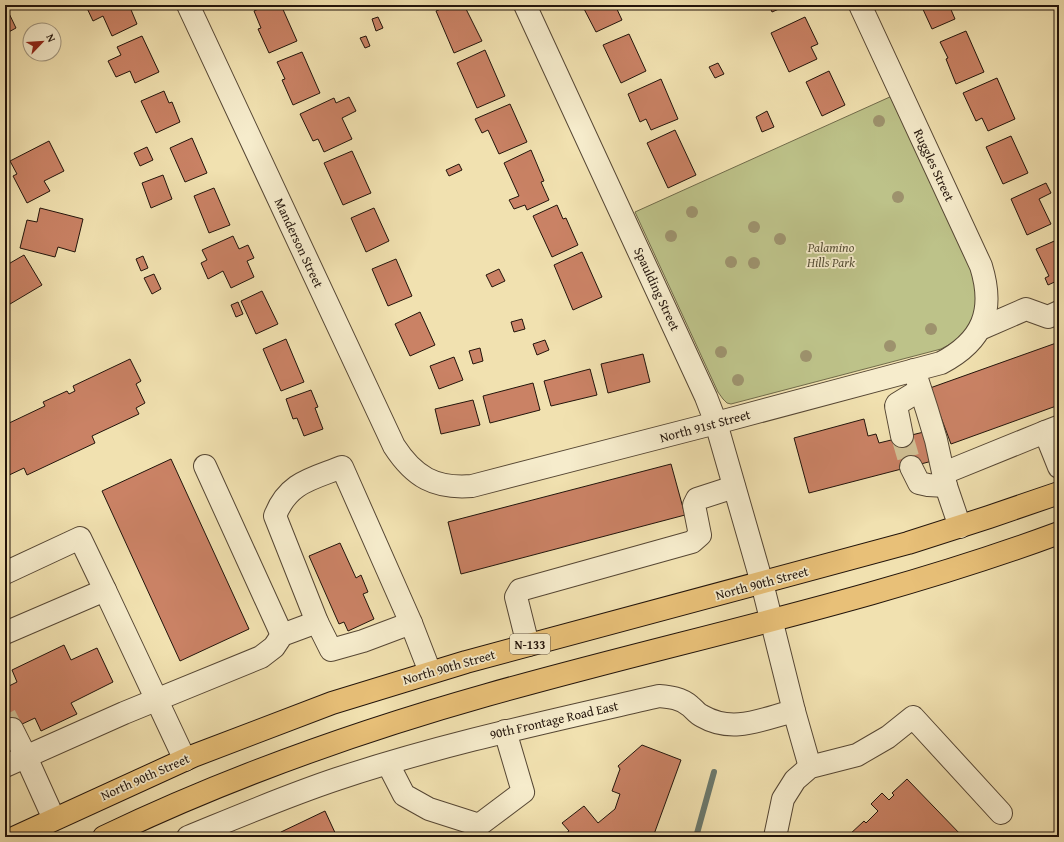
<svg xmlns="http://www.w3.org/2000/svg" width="1064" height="842" viewBox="0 0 1064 842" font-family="'Gentium Book Plus',serif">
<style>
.green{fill:#bdc289;stroke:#706b4a}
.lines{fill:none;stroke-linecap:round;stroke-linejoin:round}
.stream{stroke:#6b796d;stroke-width:6}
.building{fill:#ca8265;stroke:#22140b}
.minor-tunnel{stroke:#d2c297;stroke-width:22;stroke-dasharray:22 11;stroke-linecap:butt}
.minor-casing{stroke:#564734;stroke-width:24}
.major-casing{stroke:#22140b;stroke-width:24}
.minor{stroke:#f6eccc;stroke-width:22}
.major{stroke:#e8c078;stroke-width:22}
.tree{fill:#9d926d}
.labels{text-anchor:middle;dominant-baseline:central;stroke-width:3.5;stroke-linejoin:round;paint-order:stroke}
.shield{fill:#f6eccc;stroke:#625545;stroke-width:1}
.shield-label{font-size:12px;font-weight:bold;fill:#22140b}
.street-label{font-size:13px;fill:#22140b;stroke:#f6eccc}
.park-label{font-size:13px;font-style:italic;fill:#585137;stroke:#f6eccc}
</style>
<rect width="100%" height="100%" fill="#f1e1b0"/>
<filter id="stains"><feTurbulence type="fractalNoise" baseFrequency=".005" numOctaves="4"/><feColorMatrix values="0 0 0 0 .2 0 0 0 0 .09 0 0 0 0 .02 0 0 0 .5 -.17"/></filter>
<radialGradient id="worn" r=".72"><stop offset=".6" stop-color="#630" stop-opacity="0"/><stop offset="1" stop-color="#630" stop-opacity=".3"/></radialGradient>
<path class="green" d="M 892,96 L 978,283 L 978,301 L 971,322 L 966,330 L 956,341 L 941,349 L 731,404 L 727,403 L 723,399 L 718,392 L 635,212 Z"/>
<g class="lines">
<path class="stream" d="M 696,837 L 714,772"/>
</g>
<g class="building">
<path d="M 5,5 L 16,28 L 5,34 Z"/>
<path d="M 87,5 L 129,5 L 137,24 L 112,36 L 103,16 L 93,21 L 86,6 Z"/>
<path d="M 267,5 L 281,5 L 297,41 L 269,53 L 258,29 L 261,28 L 254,11 Z"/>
<path d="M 450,5 L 464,5 L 482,41 L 454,53 L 436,11 Z"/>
<path d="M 582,5 L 615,5 L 622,20 L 596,32 Z"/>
<path d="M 769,5 L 788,5 L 772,12 Z"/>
<path d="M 921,5 L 949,5 L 955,19 L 932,29 Z"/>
<path d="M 378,17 L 383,28 L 376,31 L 372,19 Z"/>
<path d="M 805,17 L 818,44 L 811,47 L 817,59 L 789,72 L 771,33 Z"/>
<path d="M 966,31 L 984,72 L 956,84 L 946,59 L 948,58 L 940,42 Z"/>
<path d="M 629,34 L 646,71 L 621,83 L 603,45 Z"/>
<path d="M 142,36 L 159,72 L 135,83 L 130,71 L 116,77 L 108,61 L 121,55 L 117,47 Z"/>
<path d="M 366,36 L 370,46 L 365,48 L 360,38 Z"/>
<path d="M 485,50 L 505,96 L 477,108 L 457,63 Z"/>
<path d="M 302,52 L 320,93 L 293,105 L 282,80 L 285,79 L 277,62 Z"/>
<path d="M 718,63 L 724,74 L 715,78 L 709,67 Z"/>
<path d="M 829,71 L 845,105 L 822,116 L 806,82 Z"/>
<path d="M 997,78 L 1015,119 L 988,131 L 982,118 L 976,121 L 963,93 Z"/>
<path d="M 661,79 L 678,119 L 651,130 L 646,119 L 640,122 L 628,94 Z"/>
<path d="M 164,91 L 169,103 L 172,102 L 180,122 L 156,133 L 141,101 Z"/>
<path d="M 349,97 L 356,111 L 342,118 L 352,139 L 324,152 L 318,139 L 313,141 L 300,114 L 334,98 L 336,103 Z"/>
<path d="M 510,104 L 527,142 L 499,154 L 488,130 L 482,133 L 475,119 Z"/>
<path d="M 767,111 L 774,127 L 762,132 L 756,117 Z"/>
<path d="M 675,130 L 696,175 L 668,188 L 647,143 Z"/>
<path d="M 1011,136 L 1028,173 L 1003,184 L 986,147 Z"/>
<path d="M 192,138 L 207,173 L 185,182 L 170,148 Z"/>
<path d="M 49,141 L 64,171 L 44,181 L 50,191 L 27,203 L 13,176 L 17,174 L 10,161 Z"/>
<path d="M 147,147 L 153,160 L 140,166 L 134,153 Z"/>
<path d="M 531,150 L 544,181 L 541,182 L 549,200 L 527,210 L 525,205 L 514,209 L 509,200 L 519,196 L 504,163 Z"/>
<path d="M 352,151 L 371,193 L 343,205 L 324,163 Z"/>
<path d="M 459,164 L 462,170 L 449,176 L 446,170 Z"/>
<path d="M 163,175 L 172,199 L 151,208 L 142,183 Z"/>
<path d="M 1046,183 L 1051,193 L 1039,199 L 1051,224 L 1027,235 L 1011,199 Z"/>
<path d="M 214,188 L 230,225 L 209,233 L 194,196 Z"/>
<path d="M 557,205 L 563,219 L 566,218 L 578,245 L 552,257 L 533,216 Z"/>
<path d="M 40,208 L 83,219 L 75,252 L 58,247 L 55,257 L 20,248 L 27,220 L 37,222 Z"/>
<path d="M 374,208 L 389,241 L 366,252 L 351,218 Z"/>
<path d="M 233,236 L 239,249 L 248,245 L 254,258 L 247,261 L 254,277 L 231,288 L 223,271 L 208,279 L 201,263 L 207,260 L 202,250 Z"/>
<path d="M 1059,239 L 1059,280 L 1048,285 L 1045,278 L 1049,276 L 1036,249 Z"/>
<path d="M 582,252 L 602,297 L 573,310 L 554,265 Z"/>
<path d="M 24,255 L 42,285 L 5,307 L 5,266 Z"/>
<path d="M 143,256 L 148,268 L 141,271 L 136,259 Z"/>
<path d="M 396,259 L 412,296 L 388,306 L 372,269 Z"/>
<path d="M 499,269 L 505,281 L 492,287 L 486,275 Z"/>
<path d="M 154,274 L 161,289 L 152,294 L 144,278 Z"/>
<path d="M 262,291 L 278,324 L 256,334 L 241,301 Z"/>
<path d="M 238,302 L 243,314 L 236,317 L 231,305 Z"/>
<path d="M 420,312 L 435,345 L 410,356 L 395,324 Z"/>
<path d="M 522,319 L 525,329 L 514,332 L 511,322 Z"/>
<path d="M 286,339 L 304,382 L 281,391 L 263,349 Z"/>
<path d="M 545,340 L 549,350 L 537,355 L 533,344 Z"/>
<path d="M 1059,342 L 1059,405 L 951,444 L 930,388 Z"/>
<path d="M 480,348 L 483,361 L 473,364 L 469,351 Z"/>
<path d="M 643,354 L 650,382 L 608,393 L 601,364 Z"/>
<path d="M 454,357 L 463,380 L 439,389 L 430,366 Z"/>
<path d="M 130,359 L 141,381 L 136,384 L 145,403 L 136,408 L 139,414 L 92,436 L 95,443 L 27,475 L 24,468 L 5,477 L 5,425 L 45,406 L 43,402 L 67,391 L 69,394 L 75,391 L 73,386 Z"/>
<path d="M 590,369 L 597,395 L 551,406 L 544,381 Z"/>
<path d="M 533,383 L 540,410 L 490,423 L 483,396 Z"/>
<path d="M 311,390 L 318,407 L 315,408 L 323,429 L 304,436 L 297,418 L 293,419 L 286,399 Z"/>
<path d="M 473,400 L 480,425 L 441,434 L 435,409 Z"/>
<path d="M 864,419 L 868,436 L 876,434 L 879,443 L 932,430 L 940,459 L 809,493 L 794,438 Z"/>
<path d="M 171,459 L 249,629 L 180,661 L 102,491 Z"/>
<path d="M 671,464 L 685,515 L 461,574 L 448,522 Z"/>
<path d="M 340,543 L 356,578 L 361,575 L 368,592 L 363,594 L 374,619 L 348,631 L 344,622 L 339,624 L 309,556 Z"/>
<path d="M 64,645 L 71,660 L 97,648 L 113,682 L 71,703 L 77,714 L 41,731 L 35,718 L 5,732 L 5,688 L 17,682 L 12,670 Z"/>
<path d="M 642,745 L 681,760 L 653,837 L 561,837 L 569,831 L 562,823 L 584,806 L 598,823 L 615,809 L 620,794 L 612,791 L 620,769 L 618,766 Z"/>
<path d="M 907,779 L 963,837 L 852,837 L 849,835 L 864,821 L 866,823 L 878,811 L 871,804 L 882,793 L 889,800 L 894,795 L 892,793 Z"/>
<path d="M 325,811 L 337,837 L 283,837 L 281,832 Z"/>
</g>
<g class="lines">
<g class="minor-tunnel">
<path d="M 902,436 L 911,467"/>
<path d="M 5,715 L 12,729"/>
</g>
<defs>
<g id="minor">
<path d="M 188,5 L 394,446 C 414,477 435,489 472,486 L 716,423 L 941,363 C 983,341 995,311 981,266 L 860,5"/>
<path d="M 980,329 L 1026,309 L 1048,317 L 1059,312"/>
<path d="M 914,370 L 927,410 L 936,440 L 946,486 L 960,527"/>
<path d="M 1058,427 L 1045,432 L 1059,467"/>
<path d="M 902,436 L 896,406 L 897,404 L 920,390"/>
<path d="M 205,466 L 282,635"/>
<path d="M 911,467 L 919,483 L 928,485 L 946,486"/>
<path d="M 944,473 L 1045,432"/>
<path d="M 5,573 L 80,538 L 105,590"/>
<path d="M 317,622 L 275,516 C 288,482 312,479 342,467 L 411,623"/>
<path d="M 5,633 L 105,590 L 185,760"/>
<path d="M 528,645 L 516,597 L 520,590 L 692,542 L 700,535 L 694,505 L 697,499 L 734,487"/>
<path d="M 794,711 L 810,767"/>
<path d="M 12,729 L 26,757 L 54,819"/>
<path d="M 388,764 L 404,795 L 429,809 L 479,825 L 523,792 L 505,731"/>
<path d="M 5,766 L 124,713 L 261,657 L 274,647 L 282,635 L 317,622 L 331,650 L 363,641 L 411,623 L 430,672"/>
<path d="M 188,837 C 237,817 286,796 337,779 C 442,744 551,721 659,696 C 670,697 681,698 690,706 C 694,709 697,714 702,716 C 733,734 762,719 794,711 L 762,583 L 716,423 L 706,397 L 525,5"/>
<path d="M 775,837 L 783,799 L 795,780 L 810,767 L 857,755 L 888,737 L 913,717 L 1001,813"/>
</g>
<g id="major">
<path d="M 16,837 L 193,756 L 332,703 L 466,662 L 908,543 L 989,517 L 1059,493"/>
<path d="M 104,837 C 227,778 356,732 487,695 C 677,641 873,602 1059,533"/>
</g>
</defs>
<use href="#minor" class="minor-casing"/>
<use href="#major" class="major-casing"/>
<use href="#minor" class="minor"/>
<use href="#major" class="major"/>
</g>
<g class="tree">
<circle cx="879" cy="121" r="6"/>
<circle cx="898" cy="197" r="6"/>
<circle cx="692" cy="212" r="6"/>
<circle cx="754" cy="227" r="6"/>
<circle cx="671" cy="236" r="6"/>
<circle cx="780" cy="239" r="6"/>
<circle cx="731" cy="262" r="6"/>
<circle cx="754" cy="263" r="6"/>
<circle cx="931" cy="329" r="6"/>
<circle cx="890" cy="346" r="6"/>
<circle cx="721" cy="352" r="6"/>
<circle cx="806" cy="356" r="6"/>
<circle cx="738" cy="380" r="6"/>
</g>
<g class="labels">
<rect class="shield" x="510" y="634" width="40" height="20" rx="3"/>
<g class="shield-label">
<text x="530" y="644">N-133</text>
</g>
<g class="street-label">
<text transform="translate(934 165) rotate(65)">Ruggles Street</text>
<text transform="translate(299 243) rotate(65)">Manderson Street</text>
<text transform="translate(657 289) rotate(65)">Spaulding Street</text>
<text transform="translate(705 426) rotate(-15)">North 91st Street</text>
<text transform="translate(762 583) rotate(-15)">North 90th Street</text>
<text transform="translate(449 667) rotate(-16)">North 90th Street</text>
<text transform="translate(554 720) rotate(-13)">90th Frontage Road East</text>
<text transform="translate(145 777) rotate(-24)">North 90th Street</text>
</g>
<g class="park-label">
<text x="831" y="247">Palamino<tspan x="831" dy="15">Hills Park</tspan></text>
</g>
</g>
<rect width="1064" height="842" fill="none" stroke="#f1e1b0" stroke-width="20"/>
<rect x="6" y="6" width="1052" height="830" fill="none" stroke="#22140b" stroke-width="2"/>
<rect x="10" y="10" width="1044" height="822" fill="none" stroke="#22140b"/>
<g transform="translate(42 42) rotate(65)"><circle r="19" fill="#f6eccc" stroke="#a1967f"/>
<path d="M0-3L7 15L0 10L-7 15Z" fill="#8f2418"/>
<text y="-6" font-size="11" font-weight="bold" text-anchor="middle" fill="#22140b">N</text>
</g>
<rect width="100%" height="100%" filter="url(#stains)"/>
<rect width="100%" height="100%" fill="url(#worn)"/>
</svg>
